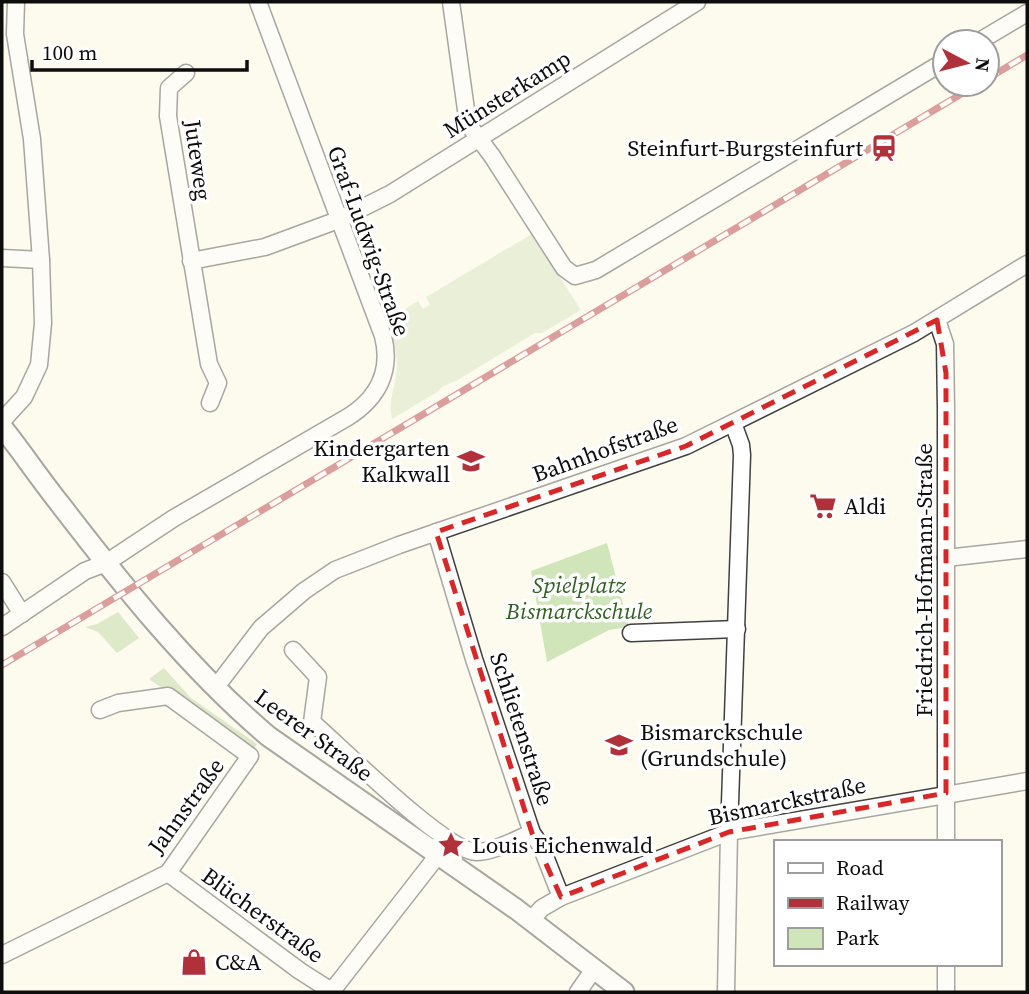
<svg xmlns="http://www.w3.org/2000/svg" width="1029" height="994" viewBox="0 0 1029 994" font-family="'Source Serif 4',serif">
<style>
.green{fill:#d1e5bb}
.forest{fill:#b6d49b}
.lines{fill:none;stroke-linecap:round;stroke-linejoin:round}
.minor-casing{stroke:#404040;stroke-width:19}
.tertiary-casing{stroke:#404040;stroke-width:23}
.minor{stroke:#fff;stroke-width:16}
.tertiary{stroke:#fff;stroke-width:19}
.rail-casing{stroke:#b03139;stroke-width:7}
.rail{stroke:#fff;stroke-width:4.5;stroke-dasharray:13;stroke-linecap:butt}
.marked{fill:none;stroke:#d62828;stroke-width:5;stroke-dasharray:14 9;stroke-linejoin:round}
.labels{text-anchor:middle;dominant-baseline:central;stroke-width:7;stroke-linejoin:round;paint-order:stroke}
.street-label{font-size:23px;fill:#0d0d0d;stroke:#fff}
.poi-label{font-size:23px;fill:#0d0d0d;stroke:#fff;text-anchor:start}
.park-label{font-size:23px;font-style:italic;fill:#305e23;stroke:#fff}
</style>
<rect width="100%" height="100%" fill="#fdfaee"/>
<g class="green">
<path d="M 532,234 L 581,310 L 542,333 L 535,333 L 456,381 L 443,386 L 437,392 L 392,419 C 388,401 394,391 396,374 C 399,360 394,343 390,329 L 400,312 L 418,301 L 423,309 L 430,305 L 426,297 Z"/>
<path d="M 607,543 L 629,627 L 609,630 L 547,662 L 531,571 Z"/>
</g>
<g class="forest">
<path d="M 118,612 L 139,638 L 117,653 L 98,632 L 85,627 L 97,624 Z"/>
<path d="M 164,668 L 191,698 L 257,744 L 253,751 L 149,679 Z"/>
</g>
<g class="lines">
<defs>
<g id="minor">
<path d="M 451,2 L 467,117 L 471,128 L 492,156 L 564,268 L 575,276 L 596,270 L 945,61"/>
<path d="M 978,42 L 1027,13"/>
<path d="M 186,73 L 169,88 L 168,116 L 209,364 L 218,383 L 210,403"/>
<path d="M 2,258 L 41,260"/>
<path d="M 191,261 L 265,247 L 338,220 L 390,194 L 697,2"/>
<path d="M 937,320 L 945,344 L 946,409 L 946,842"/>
<path d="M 2,421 L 24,397 L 39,365 L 43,323 L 41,260 L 32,139 L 15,34 L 16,2"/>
<path d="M 436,532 L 474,659 L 532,833 L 541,846 L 561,897"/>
<path d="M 946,558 L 1027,549"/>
<path d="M 2,582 L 22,614"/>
<path d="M 2,627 L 85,571 L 106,563 L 174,518 L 348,417 C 378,398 392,371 383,336 L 258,2"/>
<path d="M 631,633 L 737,629"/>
<path d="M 293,650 L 318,677 L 312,722 C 341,747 445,851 476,852 C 494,852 516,839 532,833"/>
<path d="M 216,687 L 261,628 L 304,591 L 335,570 L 399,545 L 686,446 L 914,333 L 1027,264"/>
<path d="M 168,873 L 300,971 L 333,992"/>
<path d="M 531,920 L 542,908 L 561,897 L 729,832 L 1027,781"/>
<path d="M 2,955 L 168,873 L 250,756 L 168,696 L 118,703 L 100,710"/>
<path d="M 332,991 L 438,855"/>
<path d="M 578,992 L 594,969"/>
<path d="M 726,992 L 729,832 L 742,455 L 741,445 L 733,423"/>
<path d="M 946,992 L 946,964"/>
</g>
<path id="tertiary" d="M 2,427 C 22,452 40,479 60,504 C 123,586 189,669 268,736 L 516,909 L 624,992"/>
</defs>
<use href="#minor" class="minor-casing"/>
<use href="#tertiary" class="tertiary-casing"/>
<use href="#minor" class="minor"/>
<use href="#tertiary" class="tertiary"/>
<defs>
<g id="rail">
<path d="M 987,79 L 1027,55"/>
<path d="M 2,665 L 978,84"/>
</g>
</defs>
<use href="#rail" class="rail-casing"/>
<use href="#rail" class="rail"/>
</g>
<path d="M0 0H1029V994H0ZM 937,320 L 946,373 L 946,793 L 729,832 L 561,897 L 532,833 L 436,532 L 686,446 Z" fill="#fdfaee" fill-opacity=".55" fill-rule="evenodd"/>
<path class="marked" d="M 937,320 L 946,373 L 946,793 L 729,832 L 561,897 L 532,833 L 436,532 L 686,446 Z"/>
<defs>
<symbol id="station-bare" viewBox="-9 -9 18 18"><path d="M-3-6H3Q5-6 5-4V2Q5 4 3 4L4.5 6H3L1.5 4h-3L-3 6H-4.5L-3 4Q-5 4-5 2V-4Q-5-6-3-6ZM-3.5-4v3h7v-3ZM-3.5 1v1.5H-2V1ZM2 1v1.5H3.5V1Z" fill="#b03139" stroke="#fff" stroke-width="2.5" paint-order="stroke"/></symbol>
<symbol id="school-bare" viewBox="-9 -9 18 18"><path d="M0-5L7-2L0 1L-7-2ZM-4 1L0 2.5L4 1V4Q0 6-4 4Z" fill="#b03139" stroke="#fff" stroke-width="2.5" paint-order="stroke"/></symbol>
<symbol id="supermarket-bare" viewBox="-9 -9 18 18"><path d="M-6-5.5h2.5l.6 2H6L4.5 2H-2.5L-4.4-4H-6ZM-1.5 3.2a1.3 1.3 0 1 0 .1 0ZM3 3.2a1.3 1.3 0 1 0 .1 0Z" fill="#b03139" stroke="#fff" stroke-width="2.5" paint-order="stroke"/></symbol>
<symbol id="sight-bare" viewBox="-9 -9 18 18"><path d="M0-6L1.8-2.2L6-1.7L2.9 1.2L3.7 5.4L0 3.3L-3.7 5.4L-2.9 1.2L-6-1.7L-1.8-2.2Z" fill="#b03139" stroke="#fff" stroke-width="2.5" paint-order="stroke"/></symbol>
<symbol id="shop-bare" viewBox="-9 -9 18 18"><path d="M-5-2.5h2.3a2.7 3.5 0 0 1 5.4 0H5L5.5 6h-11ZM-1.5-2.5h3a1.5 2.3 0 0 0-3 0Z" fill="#b03139" stroke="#fff" stroke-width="2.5" paint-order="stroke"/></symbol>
</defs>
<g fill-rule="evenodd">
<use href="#station-bare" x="865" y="129" width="38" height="38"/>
<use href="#school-bare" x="452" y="442" width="38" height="38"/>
<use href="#supermarket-bare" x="804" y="487" width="38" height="38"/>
<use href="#school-bare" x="600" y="726" width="38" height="38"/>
<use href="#sight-bare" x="432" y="826" width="38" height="38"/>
<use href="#shop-bare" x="175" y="943" width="38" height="38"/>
</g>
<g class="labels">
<g class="street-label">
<text transform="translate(507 94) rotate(-32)">Münsterkamp</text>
<text transform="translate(198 160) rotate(82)">Juteweg</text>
<text transform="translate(369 241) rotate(70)">Graf-Ludwig-Straße</text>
<text transform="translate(605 449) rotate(-20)">Bahnhofstraße</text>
<text transform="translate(924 580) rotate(-90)">Friedrich-Hofmann-Straße</text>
<text transform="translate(522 729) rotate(72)">Schlietenstraße</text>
<text transform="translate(314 735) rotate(36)">Leerer Straße</text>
<text transform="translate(787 801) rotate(-12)">Bismarckstraße</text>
<text transform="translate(186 806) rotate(-54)">Jahnstraße</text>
<text transform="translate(263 915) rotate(36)">Blücherstraße</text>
</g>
<g class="poi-label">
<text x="863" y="148" text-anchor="end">Steinfurt-Burgsteinfurt</text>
<text x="450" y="448" text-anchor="end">Kindergarten<tspan x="450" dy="26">Kalkwall</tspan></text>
<text x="844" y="506">Aldi</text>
<text x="640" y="732">Bismarckschule<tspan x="640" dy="26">(Grundschule)</tspan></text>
<text x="472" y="845">Louis Eichenwald</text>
<text x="215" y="962">C&amp;A</text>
</g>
<g class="park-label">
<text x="579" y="585">Spielplatz<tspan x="579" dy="26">Bismarckschule</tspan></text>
</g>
</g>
<rect width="1029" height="994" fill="none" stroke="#0d0d0d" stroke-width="7"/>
<rect x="774" y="840" width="228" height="126" fill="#ffffff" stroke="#9e9e9e" stroke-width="2"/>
<rect x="788" y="863" width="35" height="10" fill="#ffffff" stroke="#9e9e9e" stroke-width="2"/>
<text x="836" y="875" font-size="21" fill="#0d0d0d">Road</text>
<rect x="788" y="898" width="35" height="10" fill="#b03139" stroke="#9e9e9e" stroke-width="2"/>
<text x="836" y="910" font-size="21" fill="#0d0d0d">Railway</text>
<rect x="788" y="928" width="35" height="21" fill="#d1e5bb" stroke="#9e9e9e" stroke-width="2"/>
<text x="836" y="945" font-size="21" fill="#0d0d0d">Park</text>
<g transform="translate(966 63) rotate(97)"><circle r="33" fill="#ffffff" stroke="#9e9e9e" stroke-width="2"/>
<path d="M0-5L12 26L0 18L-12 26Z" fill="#b03139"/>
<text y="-10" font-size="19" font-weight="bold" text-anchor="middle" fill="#0d0d0d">N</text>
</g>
<path d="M32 60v10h215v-10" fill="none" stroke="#0d0d0d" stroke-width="3.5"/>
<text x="42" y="60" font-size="21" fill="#0d0d0d" stroke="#ffffff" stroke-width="5" paint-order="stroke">100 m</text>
</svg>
